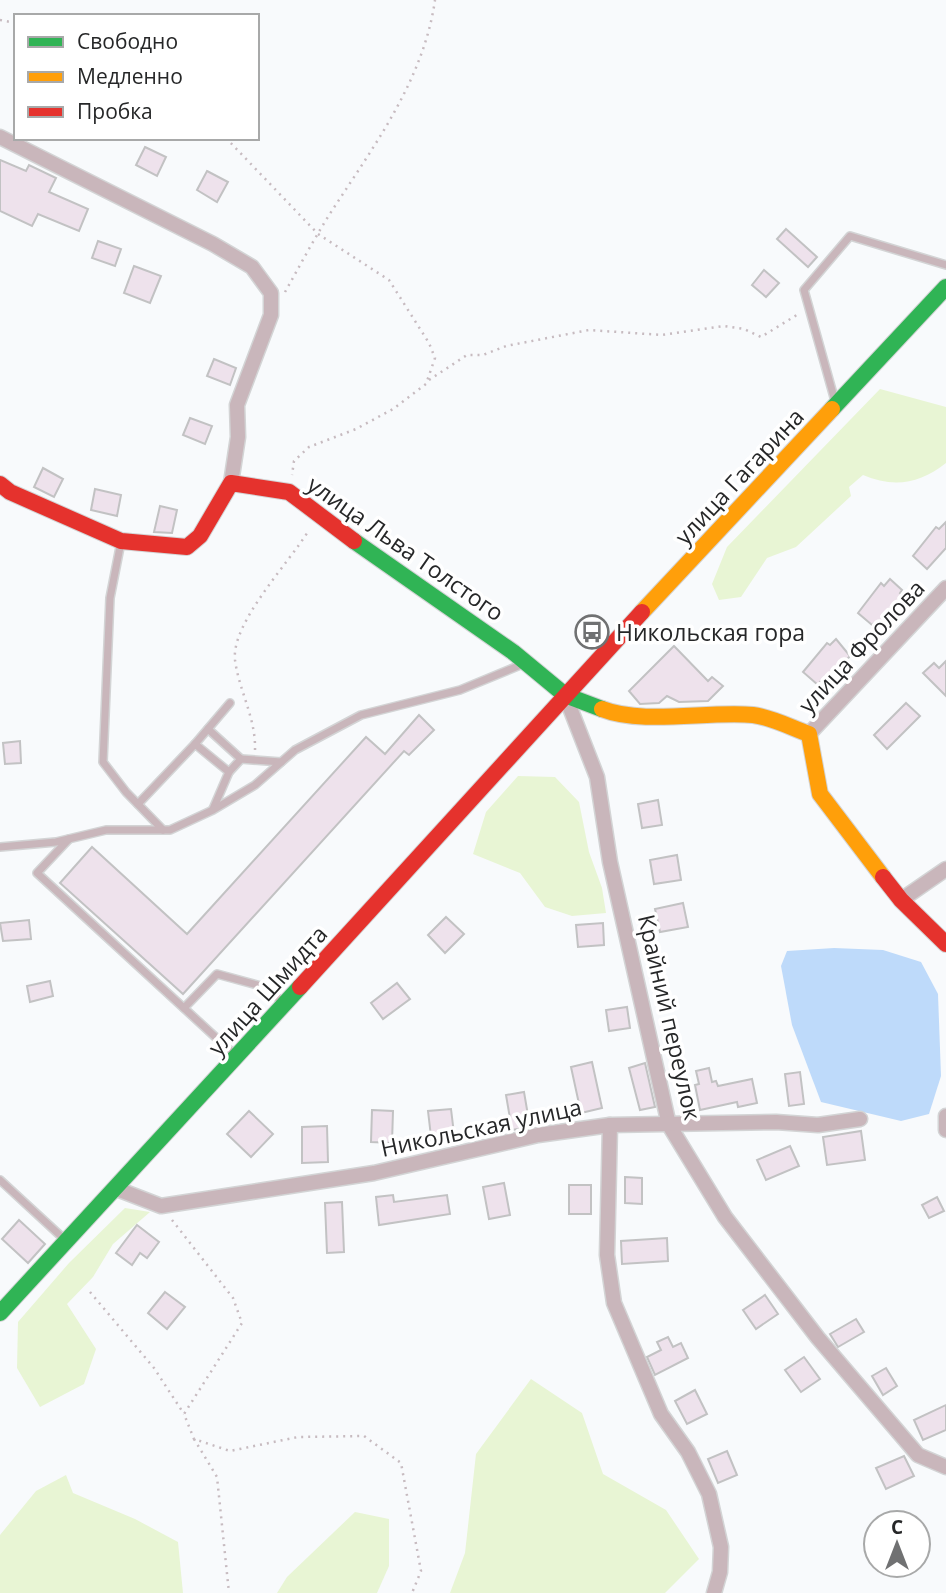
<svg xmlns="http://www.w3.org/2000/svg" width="946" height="1593" viewBox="0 0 946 1593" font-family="'Open Sans',sans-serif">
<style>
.green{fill:#e8f5d4}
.water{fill:#bedafa}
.building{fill:#eee2ec;stroke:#c2c2c3;stroke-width:2}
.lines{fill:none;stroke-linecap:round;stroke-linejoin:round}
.lane-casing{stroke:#d3d4d5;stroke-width:10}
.street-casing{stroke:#d3d4d5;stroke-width:17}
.fast-casing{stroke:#d3d4d5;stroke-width:18}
.slow-casing{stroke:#d3d4d5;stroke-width:18}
.jam-casing{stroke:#d3d4d5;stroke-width:18}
.path{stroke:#c7bbc0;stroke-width:2.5;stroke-dasharray:2 5;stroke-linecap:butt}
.lane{stroke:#c9b6bb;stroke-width:7}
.street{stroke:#c9b6bb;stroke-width:14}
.fast{stroke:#30b455;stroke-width:16}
.slow{stroke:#ff9f0a;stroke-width:16}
.jam{stroke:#e5322d;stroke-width:16}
.labels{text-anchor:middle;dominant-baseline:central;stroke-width:7;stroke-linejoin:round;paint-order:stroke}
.street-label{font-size:23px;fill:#262728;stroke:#fff}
.poi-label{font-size:23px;fill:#262728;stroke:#fff;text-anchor:start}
</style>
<rect width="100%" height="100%" fill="#f8fafc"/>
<g class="green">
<path d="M 880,389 L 946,407 L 946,463 C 920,484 893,488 863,475 L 849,487 L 851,496 L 796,547 L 767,558 L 741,597 L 719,600 L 712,584 L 727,547 Z"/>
<path d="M 518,776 L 555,777 L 579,802 L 589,852 L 602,888 L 606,913 L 572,916 L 545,907 L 520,873 L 473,854 L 486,812 Z"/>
<path d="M 125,1208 L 150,1212 L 113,1244 L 93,1277 L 67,1304 L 96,1349 L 84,1384 L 40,1407 L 17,1368 L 18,1322 L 69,1263 Z"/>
<path d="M 531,1379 L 582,1413 L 603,1474 L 666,1510 L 699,1559 L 665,1593 L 450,1593 L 465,1553 L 476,1454 Z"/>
<path d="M 66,1475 L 73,1493 L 135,1519 L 178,1542 L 183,1593 L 0,1593 L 0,1535 L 36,1491 Z"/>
<path d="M 355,1512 L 389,1519 L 389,1566 L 377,1593 L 277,1593 L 287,1577 Z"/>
</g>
<path class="water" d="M 834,948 L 883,950 L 921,962 L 938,994 L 941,1076 L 929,1114 L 901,1121 L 821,1102 L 792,1025 L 781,966 L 787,951 Z"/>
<g class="building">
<path d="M 145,147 L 166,157 L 157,176 L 136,165 Z"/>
<path d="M 0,160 L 26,171 L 29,165 L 56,178 L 49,192 L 88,209 L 79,231 L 38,214 L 32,226 L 0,211 Z"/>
<path d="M 207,171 L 228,182 L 217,202 L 197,190 Z"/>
<path d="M 786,229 L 817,257 L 808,267 L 777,239 Z"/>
<path d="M 98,241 L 121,249 L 115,266 L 92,258 Z"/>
<path d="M 134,266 L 161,276 L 150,303 L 124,293 Z"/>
<path d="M 764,270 L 779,283 L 766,297 L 752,285 Z"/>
<path d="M 214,359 L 236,368 L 230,385 L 207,376 Z"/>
<path d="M 190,418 L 212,426 L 205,444 L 183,435 Z"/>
<path d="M 43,468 L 63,479 L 54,497 L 34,487 Z"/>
<path d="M 95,489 L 121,495 L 117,516 L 91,510 Z"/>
<path d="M 160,506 L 177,510 L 172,533 L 154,532 Z"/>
<path d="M 946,522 L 946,548 L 927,569 L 913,556 L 936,527 L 939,529 Z"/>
<path d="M 890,579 L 902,590 L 900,593 L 904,597 L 878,626 L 874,623 L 872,625 L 858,613 L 881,583 L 884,586 Z"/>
<path d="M 836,639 L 850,656 L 824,686 L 820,682 L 818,685 L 803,672 L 827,643 L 830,645 Z"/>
<path d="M 674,646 L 708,681 L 712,677 L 723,686 L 708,701 L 679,702 L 667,696 L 659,703 L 640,704 L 629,691 Z"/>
<path d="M 946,661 L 946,696 L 923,673 L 934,663 L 939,668 Z"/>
<path d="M 906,703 L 920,716 L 887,749 L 874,735 Z"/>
<path d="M 419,715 L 434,730 L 409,755 L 404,751 L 183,994 L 60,883 L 92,847 L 187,934 L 366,737 L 385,754 Z"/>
<path d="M 20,741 L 21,763 L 5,764 L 3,743 Z"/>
<path d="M 658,800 L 662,825 L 642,828 L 638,804 Z"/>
<path d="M 677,855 L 681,880 L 654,884 L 650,860 Z"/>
<path d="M 683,903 L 688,927 L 660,932 L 655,909 Z"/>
<path d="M 446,917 L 464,934 L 445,953 L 428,935 Z"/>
<path d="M 29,920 L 31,939 L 3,941 L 0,923 Z"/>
<path d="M 603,923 L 604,945 L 578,947 L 576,925 Z"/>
<path d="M 50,981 L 53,996 L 30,1002 L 27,986 Z"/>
<path d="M 397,983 L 410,999 L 383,1019 L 371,1003 Z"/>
<path d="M 627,1007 L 630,1028 L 609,1031 L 606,1010 Z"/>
<path d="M 592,1062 L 602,1108 L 581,1113 L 571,1067 Z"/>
<path d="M 645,1063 L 655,1107 L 640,1110 L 629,1068 Z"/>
<path d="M 709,1068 L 712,1082 L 716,1081 L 718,1086 L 752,1079 L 757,1103 L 738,1107 L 737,1102 L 700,1110 L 695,1085 L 699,1084 L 696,1071 Z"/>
<path d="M 800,1072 L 804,1104 L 789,1106 L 785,1074 Z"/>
<path d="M 524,1092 L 530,1127 L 512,1130 L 506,1095 Z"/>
<path d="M 451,1109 L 455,1142 L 432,1145 L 428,1111 Z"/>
<path d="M 372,1110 L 393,1111 L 392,1143 L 371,1142 Z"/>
<path d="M 249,1111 L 273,1134 L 251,1157 L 227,1134 Z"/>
<path d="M 327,1126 L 328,1162 L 302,1163 L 302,1127 Z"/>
<path d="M 861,1131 L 865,1160 L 827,1165 L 823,1137 Z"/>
<path d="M 790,1146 L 799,1166 L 766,1180 L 757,1160 Z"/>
<path d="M 625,1177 L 642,1178 L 642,1204 L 625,1203 Z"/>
<path d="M 504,1183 L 510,1215 L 489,1219 L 483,1187 Z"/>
<rect x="569" y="1185" width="22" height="29"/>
<path d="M 393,1195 L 394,1202 L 447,1195 L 450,1214 L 379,1225 L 376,1197 Z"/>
<path d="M 937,1197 L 944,1211 L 929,1218 L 922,1205 Z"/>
<path d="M 342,1202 L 344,1252 L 327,1253 L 325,1203 Z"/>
<path d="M 19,1220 L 45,1244 L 28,1263 L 2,1239 Z"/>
<path d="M 137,1225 L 159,1242 L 147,1258 L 140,1253 L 132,1265 L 116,1253 Z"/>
<path d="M 667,1238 L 668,1261 L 622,1264 L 621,1241 Z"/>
<path d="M 165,1292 L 185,1307 L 167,1329 L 148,1313 Z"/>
<path d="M 765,1295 L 778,1314 L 756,1329 L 743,1310 Z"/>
<path d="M 856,1319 L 864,1332 L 838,1347 L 830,1334 Z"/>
<path d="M 668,1337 L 673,1347 L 681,1343 L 688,1358 L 655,1375 L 647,1357 L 661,1350 L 657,1342 Z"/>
<path d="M 804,1357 L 820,1379 L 801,1392 L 785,1370 Z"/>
<path d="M 886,1368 L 897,1386 L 883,1395 L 872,1376 Z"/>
<path d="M 695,1390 L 707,1414 L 687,1424 L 675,1401 Z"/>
<path d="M 946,1405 L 946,1430 L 923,1440 L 914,1420 Z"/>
<path d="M 727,1451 L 737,1475 L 718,1483 L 708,1459 Z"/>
<path d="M 904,1456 L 914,1476 L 886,1489 L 876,1468 Z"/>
</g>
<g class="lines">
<defs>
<g id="lane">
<path d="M 835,401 L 804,290 L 850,236 L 946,265"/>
<path d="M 121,542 L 110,598 L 103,762 L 126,792 L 163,830"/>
<path d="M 208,729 L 241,759 L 229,772"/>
<path d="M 195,744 L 230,703"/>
<path d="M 241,759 L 281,762"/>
<path d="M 138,804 L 195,744 L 229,772 L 213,809"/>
<path d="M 69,839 L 37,873 L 236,1056"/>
<path d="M 0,847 L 56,842 L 106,830 L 170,830 L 213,810 L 255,785 L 295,750 L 361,715 L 460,690 L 523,664"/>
<path d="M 184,1008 L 217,974 L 261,986 L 282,1001"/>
<path d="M 0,1180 L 64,1239"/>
</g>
<g id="street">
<path d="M 0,137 L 213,244 L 252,267 L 271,293 L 271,315 L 237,405 L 238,437 L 231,483"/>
<path d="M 565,695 L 597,777 L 610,862 L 669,1125 L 725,1217 L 818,1338 L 918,1455 L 946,1467"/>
<path d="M 809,734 L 946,588"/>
<path d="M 901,900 L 946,869"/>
<path d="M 946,1116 L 946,1130"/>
<path d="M 610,1125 L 607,1255 L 614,1303 L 661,1414 L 688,1452 L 709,1494 L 721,1547 L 720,1572 L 714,1593"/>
<path d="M 117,1189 L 161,1206 L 374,1173 L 538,1135 L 610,1125 L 776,1122 L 818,1125 L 860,1119"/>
</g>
<g id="fast">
<path d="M 832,409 L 946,287"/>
<path d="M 354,541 L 513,652 L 565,695 L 602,709"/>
<path d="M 0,1313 L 300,987"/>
</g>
<g id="slow">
<path d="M 642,612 L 832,409"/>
<path d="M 602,709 C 643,725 706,711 753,715 C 771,717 792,728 809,734 L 820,794 L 883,877"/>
</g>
<g id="jam">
<path d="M 0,484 L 10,492 L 121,541 L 187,547 L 200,536 L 231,483 L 289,492 L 354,541"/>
<path d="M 883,877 L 901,900 L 946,944"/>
<path d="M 300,987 L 642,612"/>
</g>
</defs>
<use href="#lane" class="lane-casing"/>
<use href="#street" class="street-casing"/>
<use href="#fast" class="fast-casing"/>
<use href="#slow" class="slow-casing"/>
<use href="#jam" class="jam-casing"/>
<g class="path">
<path d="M 0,20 L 16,23"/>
<path d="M 226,138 L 318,234 L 389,280 L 429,343 L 435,358 L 426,384 L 393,409 L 356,429 L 309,447 L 294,461 L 292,475"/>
<path d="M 285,292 C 302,262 318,231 337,203 C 378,140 424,77 435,0"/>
<path d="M 429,380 L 467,355 L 483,355 L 506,346 L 589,330 L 662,335 L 724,326 L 744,329 L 761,337 L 800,313"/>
<path d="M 255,750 C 256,718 239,691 235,660 C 231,623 289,563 309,530"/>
<path d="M 172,1220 L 233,1298 L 242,1323 L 184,1414 L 194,1439 L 230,1451 L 298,1437 L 364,1436 L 401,1463 L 421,1571 L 412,1593"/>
<path d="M 90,1292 L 154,1368 L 184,1414"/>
<path d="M 194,1439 L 217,1477 L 229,1593"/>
</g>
<use href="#lane" class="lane"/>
<use href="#street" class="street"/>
<use href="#fast" class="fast"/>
<use href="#slow" class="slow"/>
<use href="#jam" class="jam"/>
</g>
<defs>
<symbol id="bus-ring" viewBox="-11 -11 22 22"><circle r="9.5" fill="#fff" stroke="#707172" stroke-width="1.5"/><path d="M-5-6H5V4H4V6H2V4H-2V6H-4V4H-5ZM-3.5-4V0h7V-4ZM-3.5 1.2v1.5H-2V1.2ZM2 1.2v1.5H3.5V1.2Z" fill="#707172"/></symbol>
</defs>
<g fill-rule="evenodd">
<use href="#bus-ring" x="573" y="613" width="38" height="38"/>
</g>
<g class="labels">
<g class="street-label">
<text transform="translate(739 476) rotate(-47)">улица Гагарина</text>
<text transform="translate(406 548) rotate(35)">улица Льва Толстого</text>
<text transform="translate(861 646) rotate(-47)">улица Фролова</text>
<text transform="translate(267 990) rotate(-48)">улица Шмидта</text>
<text transform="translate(670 1017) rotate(77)">Крайний переулок</text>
<text transform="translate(481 1127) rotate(-12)">Никольская улица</text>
</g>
<g class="poi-label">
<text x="616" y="632">Никольская гора</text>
</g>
</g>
<rect x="14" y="14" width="245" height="126" fill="#ffffff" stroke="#a8a9a9" stroke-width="2"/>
<rect x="28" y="37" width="35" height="10" fill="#30b455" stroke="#a8a9a9" stroke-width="2"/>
<text x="77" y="49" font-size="21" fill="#262728">Свободно</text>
<rect x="28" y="72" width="35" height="10" fill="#ff9f0a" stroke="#a8a9a9" stroke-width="2"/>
<text x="77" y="84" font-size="21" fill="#262728">Медленно</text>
<rect x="28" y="107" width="35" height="10" fill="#e5322d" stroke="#a8a9a9" stroke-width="2"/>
<text x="77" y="119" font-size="21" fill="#262728">Пробка</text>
<g transform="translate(897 1544)"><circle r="33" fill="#ffffff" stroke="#a8a9a9" stroke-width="2"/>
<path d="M0-5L12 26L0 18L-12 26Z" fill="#707172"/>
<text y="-10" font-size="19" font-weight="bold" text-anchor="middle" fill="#262728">С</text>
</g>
</svg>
